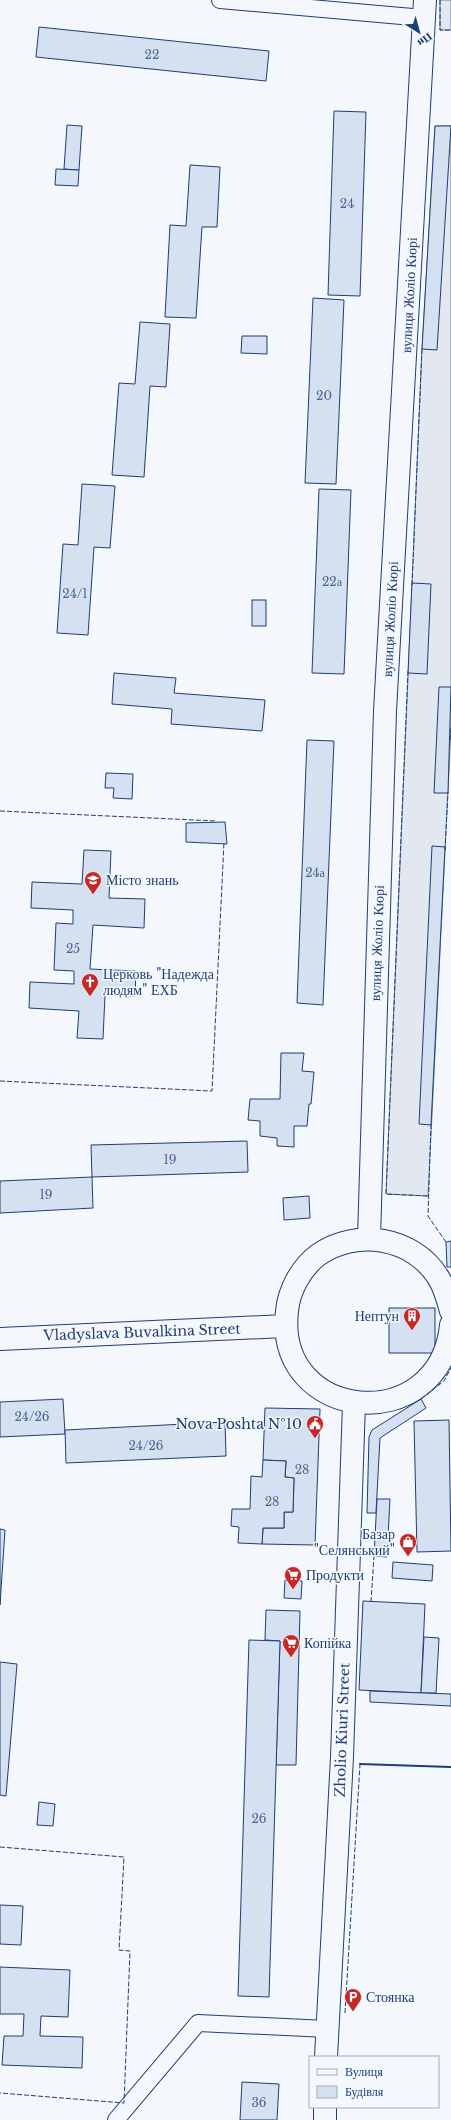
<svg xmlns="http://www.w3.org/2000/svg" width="451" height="2120" viewBox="0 0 451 2120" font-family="'Libre Baskerville',serif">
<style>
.parking{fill:#e3e8f0;stroke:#687fa3}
.building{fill:#d5e0f0;stroke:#1d3f73}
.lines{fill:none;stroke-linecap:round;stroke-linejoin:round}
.street-casing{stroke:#1d3f73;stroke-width:18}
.secondary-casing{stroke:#1d3f73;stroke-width:24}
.street{stroke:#f4f7fb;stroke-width:16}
.secondary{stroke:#f4f7fb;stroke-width:22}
.fence{stroke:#1d3f73;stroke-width:1;stroke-dasharray:5 2;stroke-linecap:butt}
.wall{stroke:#1d3f73;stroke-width:2}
.labels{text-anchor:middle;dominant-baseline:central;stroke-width:3;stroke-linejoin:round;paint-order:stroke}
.number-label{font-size:12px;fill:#4b6792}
.street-label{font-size:14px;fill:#1d3f73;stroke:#f4f7fb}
.poi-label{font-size:14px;fill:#1d3f73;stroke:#f4f7fb;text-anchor:start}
</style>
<rect width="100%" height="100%" fill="#f4f7fb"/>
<g class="parking">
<rect x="440" y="0" width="11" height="30"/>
<path d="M 435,126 L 451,126 L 451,728 L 428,1196 L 386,1194 L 422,349 Z"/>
</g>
<g class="building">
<path d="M 39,27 L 269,51 L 266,81 L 36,57 Z"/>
<path d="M 334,111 L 366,112 L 360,296 L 328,295 Z"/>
<path d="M 67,125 L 82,126 L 79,170 L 64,169 Z"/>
<path d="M 435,126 L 451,126 L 437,350 L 422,349 Z"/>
<path d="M 190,165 L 220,167 L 217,227 L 202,227 L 196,318 L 165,317 L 170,225 L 186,226 Z"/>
<path d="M 56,169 L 79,170 L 78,186 L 55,185 Z"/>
<path d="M 313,298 L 344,300 L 336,484 L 305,483 Z"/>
<path d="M 140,322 L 170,324 L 166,387 L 150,386 L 144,477 L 112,475 L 119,383 L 135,384 Z"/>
<path d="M 242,336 L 267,336 L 267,354 L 241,353 Z"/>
<path d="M 82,484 L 115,486 L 110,548 L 94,547 L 88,635 L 57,633 L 63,544 L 78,545 Z"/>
<path d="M 319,489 L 351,490 L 344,674 L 312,673 Z"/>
<path d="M 412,583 L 431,584 L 427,674 L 408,673 Z"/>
<rect x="252" y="600" width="14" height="26"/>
<path d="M 114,673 L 176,678 L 174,693 L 265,700 L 262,731 L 171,724 L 172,709 L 112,704 Z"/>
<path d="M 439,687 L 451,687 L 448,793 L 434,793 Z"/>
<path d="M 307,740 L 334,741 L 323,1005 L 297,1003 Z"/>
<path d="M 106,773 L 133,774 L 132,799 L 113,798 L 114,788 L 105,788 Z"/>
<path d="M 225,822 L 227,844 L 186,842 L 186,823 Z"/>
<path d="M 432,846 L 445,847 L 431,1125 L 419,1124 Z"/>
<path d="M 84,850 L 111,851 L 109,898 L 145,899 L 144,928 L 93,925 L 90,969 L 136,971 L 135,996 L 105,995 L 103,1039 L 77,1038 L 79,1011 L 29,1008 L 30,982 L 74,984 L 74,971 L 54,970 L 56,923 L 73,924 L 73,910 L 31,908 L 32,882 L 82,884 Z"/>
<path d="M 281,1053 L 304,1053 L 302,1071 L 314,1072 L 311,1104 L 309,1104 L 307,1126 L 294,1126 L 294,1147 L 277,1146 L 277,1138 L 260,1136 L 260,1121 L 248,1120 L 250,1099 L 280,1099 Z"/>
<path d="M 247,1141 L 248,1172 L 92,1177 L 91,1145 Z"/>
<path d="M 92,1177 L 93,1208 L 0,1213 L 0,1181 Z"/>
<path d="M 309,1196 L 310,1218 L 284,1220 L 283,1198 Z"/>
<path d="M 451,1241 L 451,1267 L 447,1267 L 446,1242 Z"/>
<rect x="389" y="1308" width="46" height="45"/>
<path d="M 63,1399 L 65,1434 L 0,1437 L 0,1402 Z"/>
<path d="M 421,1399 L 426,1408 L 380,1438 L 376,1513 L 367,1513 L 369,1437 L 372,1430 Z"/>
<path d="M 265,1408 L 320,1409 L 315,1545 L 262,1544 L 263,1528 L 284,1528 L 284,1512 L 293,1512 L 294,1478 L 285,1477 L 286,1461 L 263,1460 Z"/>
<path d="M 449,1420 L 451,1551 L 417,1552 L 414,1421 Z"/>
<path d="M 225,1422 L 226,1456 L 66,1463 L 65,1430 Z"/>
<path d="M 263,1460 L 286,1461 L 285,1477 L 294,1478 L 293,1512 L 284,1512 L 284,1528 L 263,1528 L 262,1544 L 238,1543 L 239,1527 L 231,1526 L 232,1509 L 250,1509 L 251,1476 L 262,1477 Z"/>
<path d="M 377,1499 L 390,1499 L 387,1557 L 374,1556 Z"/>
<path d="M 0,1529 L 5,1530 L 0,1605 Z"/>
<path d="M 393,1562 L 433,1565 L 432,1581 L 392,1578 Z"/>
<path d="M 285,1580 L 302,1581 L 301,1599 L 284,1598 Z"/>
<path d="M 363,1601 L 425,1604 L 421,1693 L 359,1690 Z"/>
<path d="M 266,1610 L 300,1611 L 296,1765 L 276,1765 L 280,1641 L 265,1640 Z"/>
<path d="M 424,1637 L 439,1638 L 436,1693 L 421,1693 Z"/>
<path d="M 249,1640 L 280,1641 L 269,1997 L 238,1996 Z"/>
<path d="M 0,1662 L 17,1664 L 6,1796 L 0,1795 Z"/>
<path d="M 370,1691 L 451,1694 L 451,1706 L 370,1702 Z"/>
<path d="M 39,1802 L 55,1804 L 53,1826 L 37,1825 Z"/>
<path d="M 0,1905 L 23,1906 L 21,1945 L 0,1944 Z"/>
<path d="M 0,1967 L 70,1970 L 68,2017 L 41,2016 L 40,2036 L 83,2037 L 82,2068 L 2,2065 L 4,2036 L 23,2036 L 24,2014 L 0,2014 Z"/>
<path d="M 242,2082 L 279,2084 L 277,2120 L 240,2120 Z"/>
</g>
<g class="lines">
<defs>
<g id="street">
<path d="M 220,0 L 424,18"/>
<path d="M 116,2120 L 198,2023 L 327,2029"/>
</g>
<g id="secondary">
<path d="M 369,1238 L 385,711 L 425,0"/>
<path d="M 451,1311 C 448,1300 444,1286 438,1277 C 413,1237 356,1228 318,1255 C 301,1268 289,1290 287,1311 C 274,1423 440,1438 451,1325"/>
<path d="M 0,1339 L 285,1326"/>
<path d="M 326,2057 L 342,1757 L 354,1403"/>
<path d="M 325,2120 L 325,2107"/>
</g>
</defs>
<use href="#street" class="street-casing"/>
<use href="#secondary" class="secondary-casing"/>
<use href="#street" class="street"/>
<use href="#secondary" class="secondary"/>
<g class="fence">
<path d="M 440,0 L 440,30 L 451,30"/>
<path d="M 412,585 L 422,347"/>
<path d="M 408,671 L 386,1194 L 428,1196"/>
<path d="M 450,740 L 451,728"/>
<path d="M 0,811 L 216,821"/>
<path d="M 445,850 L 448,792"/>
<path d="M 0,1081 L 212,1091 L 224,842"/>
<path d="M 431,1124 L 428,1216 L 446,1242"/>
<path d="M 421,1399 L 444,1381 L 451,1368"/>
<path d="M 371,1602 L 374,1556"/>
<path d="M 0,1847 L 124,1857 L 119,1950 L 130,1951 L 124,2103 L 0,2093"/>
<path d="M 345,2013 L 360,1764"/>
</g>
<path class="wall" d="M 360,1764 L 451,1767"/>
</g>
<defs>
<symbol id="school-pin" viewBox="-11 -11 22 30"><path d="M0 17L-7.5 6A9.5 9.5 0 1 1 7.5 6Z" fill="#c62828" stroke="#f4f7fb"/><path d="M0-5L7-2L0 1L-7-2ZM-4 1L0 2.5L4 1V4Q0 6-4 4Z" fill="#fff"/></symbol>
<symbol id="church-pin" viewBox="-11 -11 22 30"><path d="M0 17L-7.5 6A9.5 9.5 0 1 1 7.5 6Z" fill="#c62828" stroke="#f4f7fb"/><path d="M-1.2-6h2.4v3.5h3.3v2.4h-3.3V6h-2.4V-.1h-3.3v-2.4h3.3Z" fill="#fff"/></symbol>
<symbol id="building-pin" viewBox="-11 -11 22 30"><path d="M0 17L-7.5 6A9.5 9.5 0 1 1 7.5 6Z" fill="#c62828" stroke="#f4f7fb"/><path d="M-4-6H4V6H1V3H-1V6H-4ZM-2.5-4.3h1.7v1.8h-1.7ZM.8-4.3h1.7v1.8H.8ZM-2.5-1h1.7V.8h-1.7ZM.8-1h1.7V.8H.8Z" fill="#fff"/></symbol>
<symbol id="civic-pin" viewBox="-11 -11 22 30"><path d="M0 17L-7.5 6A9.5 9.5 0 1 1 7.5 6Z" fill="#c62828" stroke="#f4f7fb"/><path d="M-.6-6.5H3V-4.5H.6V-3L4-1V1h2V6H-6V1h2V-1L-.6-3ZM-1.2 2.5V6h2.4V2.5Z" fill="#fff"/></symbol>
<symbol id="shop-pin" viewBox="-11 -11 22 30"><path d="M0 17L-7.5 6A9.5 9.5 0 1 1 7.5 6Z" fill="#c62828" stroke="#f4f7fb"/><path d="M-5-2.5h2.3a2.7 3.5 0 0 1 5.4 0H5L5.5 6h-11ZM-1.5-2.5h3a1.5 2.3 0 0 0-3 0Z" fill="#fff"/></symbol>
<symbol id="supermarket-pin" viewBox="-11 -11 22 30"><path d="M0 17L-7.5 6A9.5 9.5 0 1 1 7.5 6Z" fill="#c62828" stroke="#f4f7fb"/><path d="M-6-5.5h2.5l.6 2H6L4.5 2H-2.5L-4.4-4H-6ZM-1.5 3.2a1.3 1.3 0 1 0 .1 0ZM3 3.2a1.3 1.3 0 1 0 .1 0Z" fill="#fff"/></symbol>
<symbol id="parking-pin" viewBox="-11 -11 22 30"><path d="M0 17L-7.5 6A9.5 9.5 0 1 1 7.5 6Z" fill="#c62828" stroke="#f4f7fb"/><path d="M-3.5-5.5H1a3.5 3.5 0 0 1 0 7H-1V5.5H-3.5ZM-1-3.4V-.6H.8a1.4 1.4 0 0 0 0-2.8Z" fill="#fff"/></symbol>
</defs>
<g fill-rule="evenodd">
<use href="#school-pin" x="83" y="870" width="20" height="27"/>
<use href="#church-pin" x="80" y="972" width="20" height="27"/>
<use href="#building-pin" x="402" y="1306" width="20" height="27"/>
<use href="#civic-pin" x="305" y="1414" width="20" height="27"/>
<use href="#shop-pin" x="398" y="1532" width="20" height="27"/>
<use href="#supermarket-pin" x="283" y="1565" width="20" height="27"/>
<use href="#supermarket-pin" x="281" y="1633" width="20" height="27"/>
<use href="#parking-pin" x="343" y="1987" width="20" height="27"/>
</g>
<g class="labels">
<g class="number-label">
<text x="152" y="54">22</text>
<text x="347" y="203">24</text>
<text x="324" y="395">20</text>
<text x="332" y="581">22а</text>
<text x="75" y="593">24/1</text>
<text x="315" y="872">24а</text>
<text x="73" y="948">25</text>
<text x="170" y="1159">19</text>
<text x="46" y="1194">19</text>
<text x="32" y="1416">24/26</text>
<text x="146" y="1445">24/26</text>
<text x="302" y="1469">28</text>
<text x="272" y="1501">28</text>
<text x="259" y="1818">26</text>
<text x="259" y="2102">36</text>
</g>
<g class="street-label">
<text transform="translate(409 295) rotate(-87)">вулиця Жоліо Кюрі</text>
<text transform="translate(390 619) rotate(-87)">вулиця Жоліо Кюрі</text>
<text transform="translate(377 943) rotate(-88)">вулиця Жоліо Кюрі</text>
<text transform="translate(142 1332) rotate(-2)">Vladyslava Buvalkina Street</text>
<text transform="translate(342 1730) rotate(-88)">Zholio Kiuri Street</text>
</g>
<g class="poi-label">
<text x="106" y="880">Місто знань</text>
<text x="103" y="974">Церковь "Надежда<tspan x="103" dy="16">людям" ЕХБ</tspan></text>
<text x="399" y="1316" text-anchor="end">Нептун</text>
<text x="302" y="1424" text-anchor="end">Nova Poshta №10</text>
<text x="395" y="1534" text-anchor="end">Базар<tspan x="395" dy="16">"Селянський"</tspan></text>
<text x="306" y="1575">Продукти</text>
<text x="304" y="1643">Копійка</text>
<text x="366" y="1997">Стоянка</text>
</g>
</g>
<rect x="309" y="2056" width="130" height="52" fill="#f4f7fb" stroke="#9eadc5"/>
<rect x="317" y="2069" width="20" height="6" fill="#f4f7fb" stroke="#9eadc5"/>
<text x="345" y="2076" font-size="12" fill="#1d3f73">Вулиця</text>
<rect x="317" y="2086" width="20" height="12" fill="#d5e0f0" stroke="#9eadc5"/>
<text x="345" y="2096" font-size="12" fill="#1d3f73">Будівля</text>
<g transform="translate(419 32) rotate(143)" stroke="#f4f7fb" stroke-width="3" paint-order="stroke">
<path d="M0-3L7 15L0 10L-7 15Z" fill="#1d3f73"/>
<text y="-6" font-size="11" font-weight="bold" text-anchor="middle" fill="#1d3f73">Пн</text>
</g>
</svg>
